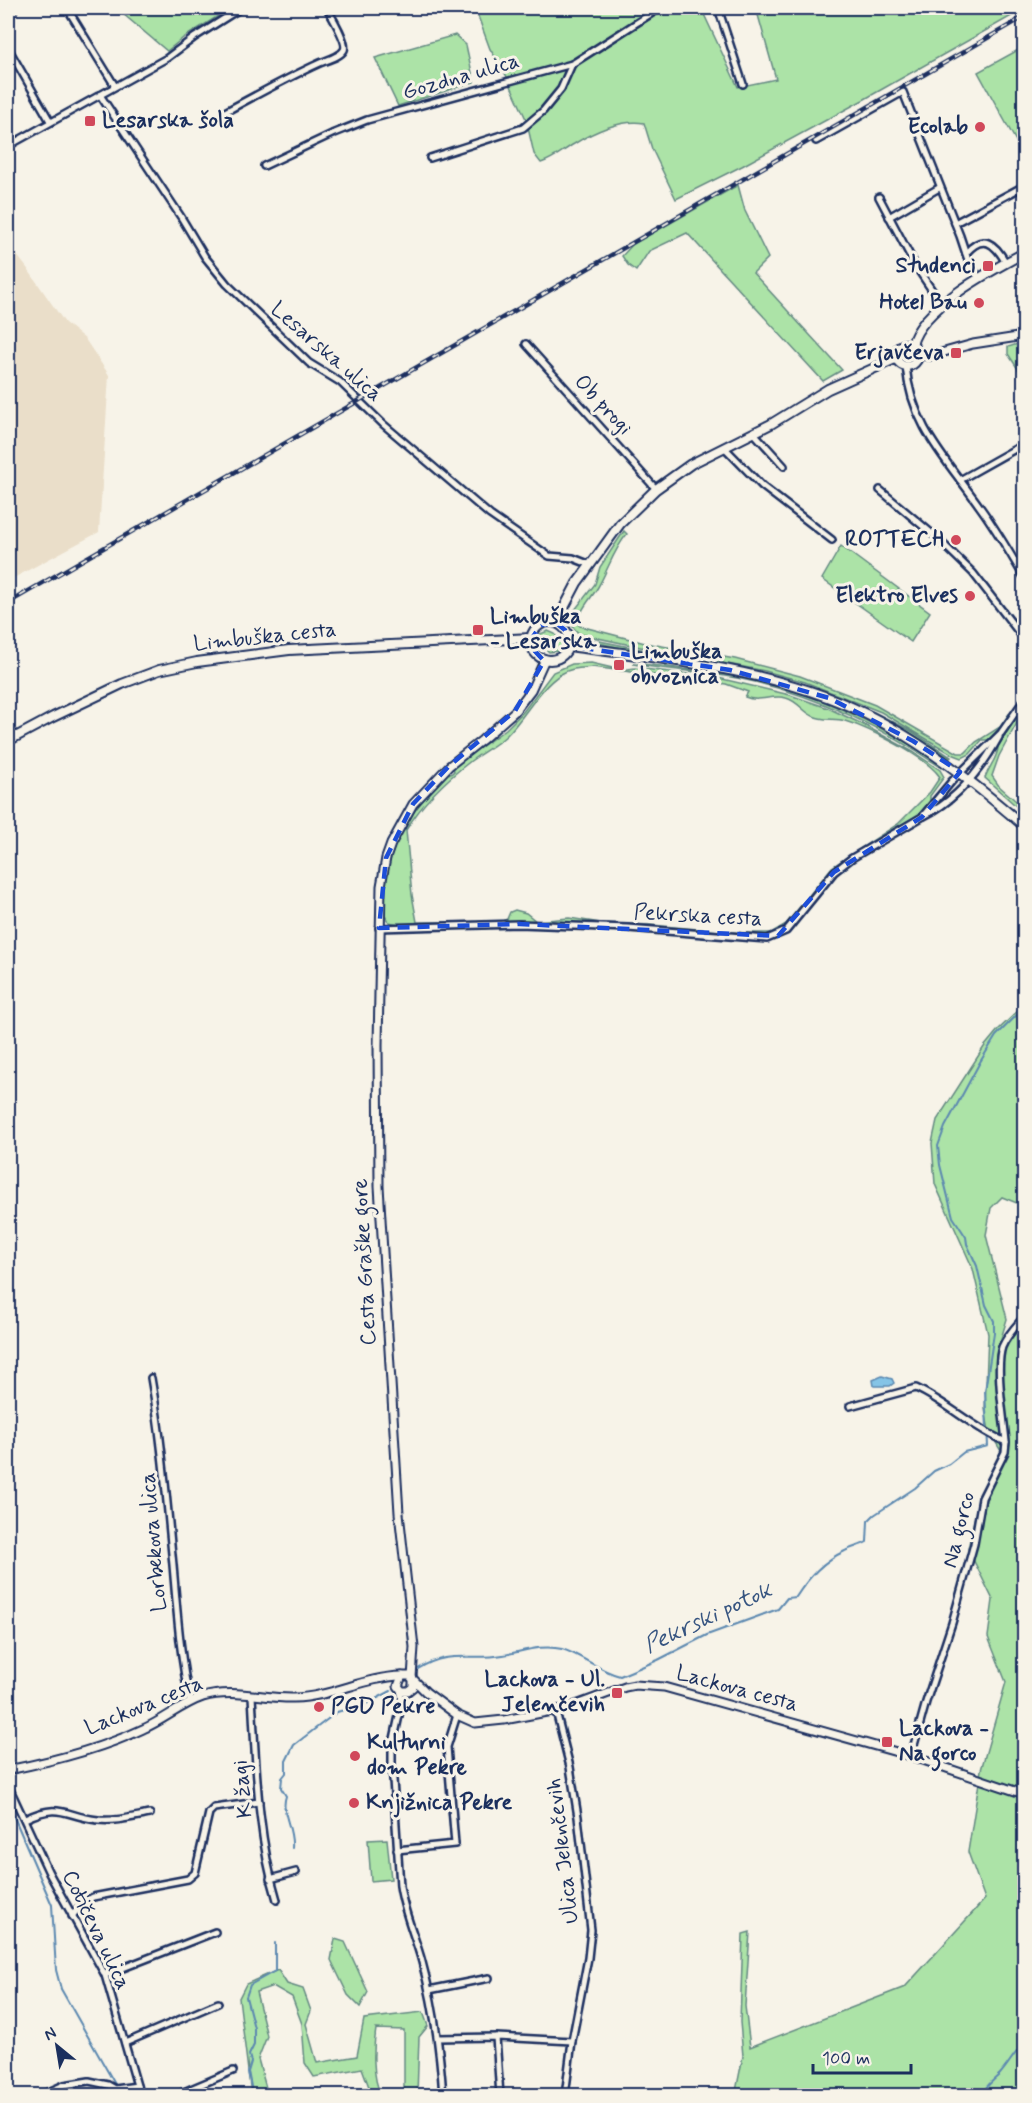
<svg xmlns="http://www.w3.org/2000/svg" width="1032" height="2103" viewBox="0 0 1032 2103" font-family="Mynerve,sans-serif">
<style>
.built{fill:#eadec9}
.green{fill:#ace3a7;stroke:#648982;stroke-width:1.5;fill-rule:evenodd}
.water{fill:#85c4e6;stroke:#5b88b0;stroke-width:1.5}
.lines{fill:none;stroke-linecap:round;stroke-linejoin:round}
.stream{stroke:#5b88b0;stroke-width:2}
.minor-casing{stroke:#1b2f5e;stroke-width:10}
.tertiary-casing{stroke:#1b2f5e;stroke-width:11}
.secondary-casing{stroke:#1b2f5e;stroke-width:12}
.minor{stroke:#f7f3e8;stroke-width:5}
.tertiary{stroke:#f7f3e8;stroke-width:7}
.secondary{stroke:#f7f3e8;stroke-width:8}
.rail-casing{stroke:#1b2f5e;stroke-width:4.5}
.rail{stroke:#f7f3e8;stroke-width:2;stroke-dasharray:7;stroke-linecap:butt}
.marked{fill:none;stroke:#1d4ed8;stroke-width:4.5;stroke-dasharray:12 8;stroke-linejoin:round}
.poi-dot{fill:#d1495b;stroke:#f7f3e8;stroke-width:2}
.labels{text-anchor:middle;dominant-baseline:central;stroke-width:6;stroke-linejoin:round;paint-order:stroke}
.street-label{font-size:22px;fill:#1b2f5e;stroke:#f7f3e8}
.poi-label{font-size:22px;font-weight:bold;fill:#1b2f5e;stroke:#f7f3e8;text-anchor:start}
.water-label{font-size:24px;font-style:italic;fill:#365480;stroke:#f7f3e8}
</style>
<rect width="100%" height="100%" fill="#f7f3e8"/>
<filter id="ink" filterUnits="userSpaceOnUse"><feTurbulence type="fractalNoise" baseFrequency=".0167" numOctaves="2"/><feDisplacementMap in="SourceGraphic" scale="12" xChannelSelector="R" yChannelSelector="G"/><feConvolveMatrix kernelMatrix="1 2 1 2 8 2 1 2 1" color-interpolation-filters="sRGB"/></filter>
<g filter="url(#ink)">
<path class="built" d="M 13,250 L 27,268 L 65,323 L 85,339 L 109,375 L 99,532 L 8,581 L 8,253 Z"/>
<g class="green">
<path d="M 116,8 L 231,8 L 183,38 L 167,51 Z"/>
<path d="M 475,8 L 701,8 L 738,87 L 776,79 L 756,8 L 1024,9 L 863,100 L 742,166 L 676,199 L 652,149 L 644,123 C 621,119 593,132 574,144 C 562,151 554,159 541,163 L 534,154 L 526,119 L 506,75 L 490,49 Z"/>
<path d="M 455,35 L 466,45 L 474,82 L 398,106 L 375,58 Z"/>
<path d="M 1020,49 L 1024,56 L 1024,139 L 1017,143 L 978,72 Z"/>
<path d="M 738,185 L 745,211 L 768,258 L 753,273 L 842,370 L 823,381 L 687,233 L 649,251 L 636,271 L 628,265 L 622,256 L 633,244 Z"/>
<path d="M 1024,342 L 1024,378 L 1008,354 L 1008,347 Z"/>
<path d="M 624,531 L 627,534 C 614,549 608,570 598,587 C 591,599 579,610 578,624 L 580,626 L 645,643 L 735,659 L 800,676 L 875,705 L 958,753 L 965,753 L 976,742 L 1000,727 L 1009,714 L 1011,715 L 989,740 L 982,740 L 970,754 L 962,758 L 952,754 L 881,712 L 805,682 L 765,671 L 669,653 L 579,634 L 573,627 L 571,615 L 595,584 L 600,567 Z"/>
<path d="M 841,546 L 930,612 L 911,642 L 822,579 Z"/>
<path d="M 548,631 L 555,634 L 564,645 L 559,651 L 549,652 L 536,640 L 540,634 Z"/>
<path d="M 584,638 L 763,673 L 797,683 L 874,712 L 913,732 L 951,757 L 950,758 L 912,734 L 874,714 L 797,685 L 584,640 Z"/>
<path d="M 591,663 L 621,670 L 635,668 L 714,677 L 790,695 L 828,708 L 862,724 L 913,752 L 940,770 L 944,777 L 930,796 L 930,803 L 921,813 L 843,861 L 824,879 L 785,928 L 770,936 L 558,922 L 403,925 L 389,922 C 381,913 384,901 385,890 C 389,839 413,809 447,773 L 451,774 L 454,771 L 453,767 L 459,763 L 506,729 L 523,712 L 553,672 L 572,664 ZM 592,667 L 726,684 L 748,692 L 745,697 C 759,703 773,694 786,698 C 798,701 803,712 813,716 C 823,721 834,718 845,721 C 868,728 927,757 940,777 L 930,792 L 898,824 L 832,867 L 786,924 L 771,933 L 745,933 L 651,925 L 601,923 L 569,918 L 536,921 L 526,913 L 515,910 L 510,912 L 507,919 L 500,922 L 417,922 L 412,895 L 406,830 C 422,803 447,779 472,760 C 483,752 496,745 506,736 C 525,717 539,688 561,674 C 570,668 581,668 592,667 Z"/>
<path d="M 633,664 C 649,664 666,667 683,669 C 784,678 861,711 945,767 L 942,768 C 879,725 812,693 737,678 C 703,671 667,670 633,664 Z"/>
<path d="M 1024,706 L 1024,710 L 999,756 L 992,776 L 999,786 L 1024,808 L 1024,813 L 985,778 C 988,768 999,756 998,746 Z"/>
<path d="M 1024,1005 L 1024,1206 L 1002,1197 L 991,1208 L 986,1235 L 1007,1319 L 996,1355 L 1002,1356 L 1008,1341 L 1024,1320 L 1024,2095 L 735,2096 L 743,2056 L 740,2022 L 743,1934 L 750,1932 L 745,2006 L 750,2047 L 905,1987 L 985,1899 L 968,1852 L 981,1770 L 1006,1682 L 988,1637 L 993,1600 L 968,1549 L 978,1502 L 1001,1451 L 989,1431 L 985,1409 L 988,1334 L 973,1269 L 935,1184 L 932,1143 L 937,1120 L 984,1047 L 998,1030 Z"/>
<path d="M 387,1839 L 391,1879 L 371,1881 L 368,1840 Z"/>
<path d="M 335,1939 L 345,1942 L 368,1992 L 360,2007 L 348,1995 L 331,1960 Z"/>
<path d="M 278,1970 L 287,1984 L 303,1989 L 311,2011 L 306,2024 L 317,2063 L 357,2056 L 364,2019 L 423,2012 L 428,2026 L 419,2037 L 417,2095 L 404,2095 L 404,2030 L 376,2029 C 373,2049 372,2077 381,2095 L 372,2095 L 362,2068 L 314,2077 L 305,2063 L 302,2024 L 292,1997 L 273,1986 L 256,1992 L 267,2036 L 258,2059 L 268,2095 L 251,2095 L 239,1998 L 246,1984 Z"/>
</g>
<path class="water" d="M 882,1376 L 892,1379 L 894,1383 L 890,1386 L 874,1386 L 873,1380 Z"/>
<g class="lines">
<g class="stream">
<path d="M 418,1669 C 449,1649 470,1661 503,1655 C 522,1652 541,1644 562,1649 C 582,1655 599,1671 620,1676 L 658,1660 L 707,1635 L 778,1609 L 787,1598 L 796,1597 C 809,1577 823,1561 845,1551 C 852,1547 860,1546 867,1542 L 868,1521 L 874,1515 L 915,1488 L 934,1471 L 949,1464 L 964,1452 L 988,1446 L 985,1391 L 994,1333 L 994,1321 L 986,1305 L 977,1266 L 967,1244 L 966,1237 L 953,1217 L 940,1165 L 938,1146 L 945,1127 L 980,1062 L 996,1036 L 1024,1008"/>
<path d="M 8,1803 L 52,1905 L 56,1970 L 61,1989 L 116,2086"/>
<path d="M 292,1848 C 294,1828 280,1813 286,1796 L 281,1788 L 282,1778 L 286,1773 L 286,1761 L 294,1745 L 337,1712 L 368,1703 L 391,1691"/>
<path d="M 253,2096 L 248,2072 L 251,2062 L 249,2055 L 254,2045 L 254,2028 L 246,1997 L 250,1985 L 275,1971 L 275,1943"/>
<path d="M 981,2096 C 985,2086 993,2081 1000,2074 C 1009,2064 1014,2053 1024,2044"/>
</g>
<defs>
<g id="minor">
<path d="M 67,8 L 115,86"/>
<path d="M 718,8 L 743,84"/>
<path d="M 8,13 L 15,8"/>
<path d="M 8,48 L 50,121"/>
<path d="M 100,95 L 181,217 L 205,257 L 227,284 L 309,363 L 340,382 L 383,424 L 490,515 L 549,556 L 573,558 L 591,565"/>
<path d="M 225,112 C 256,95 287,78 320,63 C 327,60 340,57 344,50 C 348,43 331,15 327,8"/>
<path d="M 816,141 L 903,92 L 960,236 L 969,263 L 979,278"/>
<path d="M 8,146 L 167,58 L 195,37 L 241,8"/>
<path d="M 430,158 L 523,128 L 543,111 L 561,89 L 572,64"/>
<path d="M 264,166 L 332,134 L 367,120 L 572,64 L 660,8"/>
<path d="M 879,197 L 915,265 L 942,305"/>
<path d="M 889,217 L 939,188"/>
<path d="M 955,223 L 1024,186"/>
<path d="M 966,253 C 983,233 995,243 1006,263"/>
<path d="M 526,344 L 656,489"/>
<path d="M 906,366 C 911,426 947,460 980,507 C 996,529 1010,553 1024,577"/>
<path d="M 754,433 L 784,466"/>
<path d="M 724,447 L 762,486 L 832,540"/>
<path d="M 960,480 L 1024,444"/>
<path d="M 880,490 L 936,537 L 973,573 L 1024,639"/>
<path d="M 8,732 L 17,735"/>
<path d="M 924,816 C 957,800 982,768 999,737"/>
<path d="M 379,928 L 519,924 L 628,928 L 767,939 L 786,931 L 834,872 L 852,858 L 922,817 L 952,781 L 1001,733 L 1024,700"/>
<path d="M 151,1378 C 162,1440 167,1503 173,1565 C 177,1611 180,1657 190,1702"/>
<path d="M 850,1406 L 916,1388 C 948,1403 974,1429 1006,1442"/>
<path d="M 400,1689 L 402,1702 L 392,1748 L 392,1764 L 400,1886 C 404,1913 415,1936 422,1962 C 434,2006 440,2050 443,2096"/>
<path d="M 252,1696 C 256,1763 257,1835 277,1900"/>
<path d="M 556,1711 L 570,1767 L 578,1817 L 591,1930 L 588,1958 L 572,2041 L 565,2096"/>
<path d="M 911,1756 L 926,1702 L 952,1623 L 974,1544 L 982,1498 L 1005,1452 L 1006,1442 C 1004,1418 995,1368 1002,1347 C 1007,1335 1016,1326 1024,1317"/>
<path d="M 8,1785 L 49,1873 L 105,1975 L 140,2096"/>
<path d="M 25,1819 C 61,1802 64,1816 98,1820 C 115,1822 133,1817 150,1814"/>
<path d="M 397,1850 L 455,1844 L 447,1747 L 457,1715"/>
<path d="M 270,1879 L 296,1872"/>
<path d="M 72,1916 L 84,1902 L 93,1897 L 188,1879 L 195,1873 L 209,1813 L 214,1808 L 259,1802"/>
<path d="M 105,1975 L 215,1932"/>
<path d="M 429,1990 L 489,1978"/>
<path d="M 496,2037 L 500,2096"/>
<path d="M 438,2038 L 496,2037 L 572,2041"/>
<path d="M 125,2043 L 218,2003"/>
<path d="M 39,2096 L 64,2085 L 89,2081 L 108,2085 L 115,2089 L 137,2086"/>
<path d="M 174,2096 L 233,2071"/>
</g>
<g id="tertiary">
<path d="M 918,355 L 930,356 L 973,344 L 1024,336"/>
<path d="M 412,1678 L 414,1647 L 399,1513 L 379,1186 L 378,1045 L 381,886 L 386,858 L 391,844 L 413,804 L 449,766 L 482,740 L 515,711 L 531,690 L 545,659"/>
<path d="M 413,1681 L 413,1687 L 408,1691 L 402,1691 L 398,1686 L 402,1676 L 410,1676 L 426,1692 L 457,1715 L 475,1723 L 504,1720 L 568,1708 L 625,1687 L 635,1685 L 664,1687 L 911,1756 L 1024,1794"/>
<path d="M 8,1770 C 53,1761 101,1749 143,1729 C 164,1720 182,1704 203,1697 C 233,1688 265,1699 294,1698 C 331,1697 365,1677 402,1676"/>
</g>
<g id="secondary">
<circle cx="907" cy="355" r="11"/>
<path d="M 912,345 C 920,308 992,270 1024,253"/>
<circle cx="550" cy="641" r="19"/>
<path d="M 556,623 L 577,583 L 599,553 L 620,524 L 656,489 L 691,464 L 771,424 L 828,389 L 897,358"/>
<path d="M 568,646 C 653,657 747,667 827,697 C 902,725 965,775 1024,826"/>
<path d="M 8,741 L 53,717 L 122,684 L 159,670 L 197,662 L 289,650 L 532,638"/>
</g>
</defs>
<use href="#minor" class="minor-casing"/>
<use href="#tertiary" class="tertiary-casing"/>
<use href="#secondary" class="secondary-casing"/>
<use href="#minor" class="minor"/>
<use href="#tertiary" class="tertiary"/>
<use href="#secondary" class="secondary"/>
<defs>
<path id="rail" d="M 8,603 L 1024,17"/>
</defs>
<use href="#rail" class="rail-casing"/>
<use href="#rail" class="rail"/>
</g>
</g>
<path class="marked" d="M 556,623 L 565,630 L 570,646 L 730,670 L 829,698 L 913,741 L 960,772 L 922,817 L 834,872 L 778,936 L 519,924 L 379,928 L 386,858 L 413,804 L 449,766 L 515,711 L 544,661 L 533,649 L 532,638 L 541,625 Z"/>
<g class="poi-dot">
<rect x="84" y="115" width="12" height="12" rx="3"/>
<circle cx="980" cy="127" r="6"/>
<rect x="982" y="260" width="12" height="12" rx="3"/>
<circle cx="979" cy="303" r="6"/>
<rect x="950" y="347" width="12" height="12" rx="3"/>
<circle cx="956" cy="540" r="6"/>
<circle cx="970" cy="596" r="6"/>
<rect x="472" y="624" width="12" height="12" rx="3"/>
<rect x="613" y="659" width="12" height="12" rx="3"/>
<rect x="611" y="1687" width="12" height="12" rx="3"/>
<circle cx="319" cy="1707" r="6"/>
<rect x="881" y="1736" width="12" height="12" rx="3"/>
<circle cx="355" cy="1756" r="6"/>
<circle cx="354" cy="1803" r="6"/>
</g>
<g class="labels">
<g class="street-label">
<text transform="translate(461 77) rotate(-16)">Gozdna ulica</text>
<text transform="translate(326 352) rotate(41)">Lesarska ulica</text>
<text transform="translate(603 405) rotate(47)">Ob progi</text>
<text transform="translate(265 637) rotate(-6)">Limbuška cesta</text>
<text transform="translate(698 916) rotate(3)">Pekrska cesta</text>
<text transform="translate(365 1262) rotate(-93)">Cesta Graške gore</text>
<text transform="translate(959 1530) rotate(-76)">Na gorco</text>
<text transform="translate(154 1542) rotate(-95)">Lorbekova ulica</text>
<text transform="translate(737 1689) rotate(15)">Lackova cesta</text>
<text transform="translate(144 1706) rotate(-22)">Lackova cesta</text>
<text transform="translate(243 1789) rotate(-95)">K žagi</text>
<text transform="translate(563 1851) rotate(-97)">Ulica Jelenčevih</text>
<text transform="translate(96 1930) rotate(64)">Cotičeva ulica</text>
</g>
<g class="poi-label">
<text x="102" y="121">Lesarska šola</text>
<text x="968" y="127" text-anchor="end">Ecolab</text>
<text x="976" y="266" text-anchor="end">Studenci</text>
<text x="967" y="303" text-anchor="end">Hotel Bau</text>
<text x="944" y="353" text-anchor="end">Erjavčeva</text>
<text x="944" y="540" text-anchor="end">ROTTECH</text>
<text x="958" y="596" text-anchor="end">Elektro Elves</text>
<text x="490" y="617">Limbuška<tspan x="490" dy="25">- Lesarska</tspan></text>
<text x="631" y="652">Limbuška<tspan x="631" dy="25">obvoznica</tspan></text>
<text x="605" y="1680" text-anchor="end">Lackova - Ul.<tspan x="605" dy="25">Jelenčevih</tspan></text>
<text x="331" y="1707">PGD Pekre</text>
<text x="899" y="1729">Lackova -<tspan x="899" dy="25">Na gorco</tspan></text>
<text x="367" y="1743">Kulturni<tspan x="367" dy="25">dom Pekre</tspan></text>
<text x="366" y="1803">Knjižnica Pekre</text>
</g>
<g class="water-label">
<text transform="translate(708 1618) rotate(-25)">Pekrski potok</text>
</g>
</g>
<rect width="1032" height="2103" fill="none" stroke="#f7f3e8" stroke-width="30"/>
<rect x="15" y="15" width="1002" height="2073" fill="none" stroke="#1b2f5e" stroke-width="2" filter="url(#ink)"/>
<g transform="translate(57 2046) rotate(330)" stroke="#f7f3e8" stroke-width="4.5" paint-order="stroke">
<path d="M0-4.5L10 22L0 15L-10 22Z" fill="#1b2f5e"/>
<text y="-9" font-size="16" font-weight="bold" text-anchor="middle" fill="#1b2f5e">N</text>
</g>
<path d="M813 2064v9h98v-9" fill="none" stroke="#1b2f5e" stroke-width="3"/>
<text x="822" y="2064" font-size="18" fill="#1b2f5e" stroke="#f7f3e8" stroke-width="4.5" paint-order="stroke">100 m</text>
</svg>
